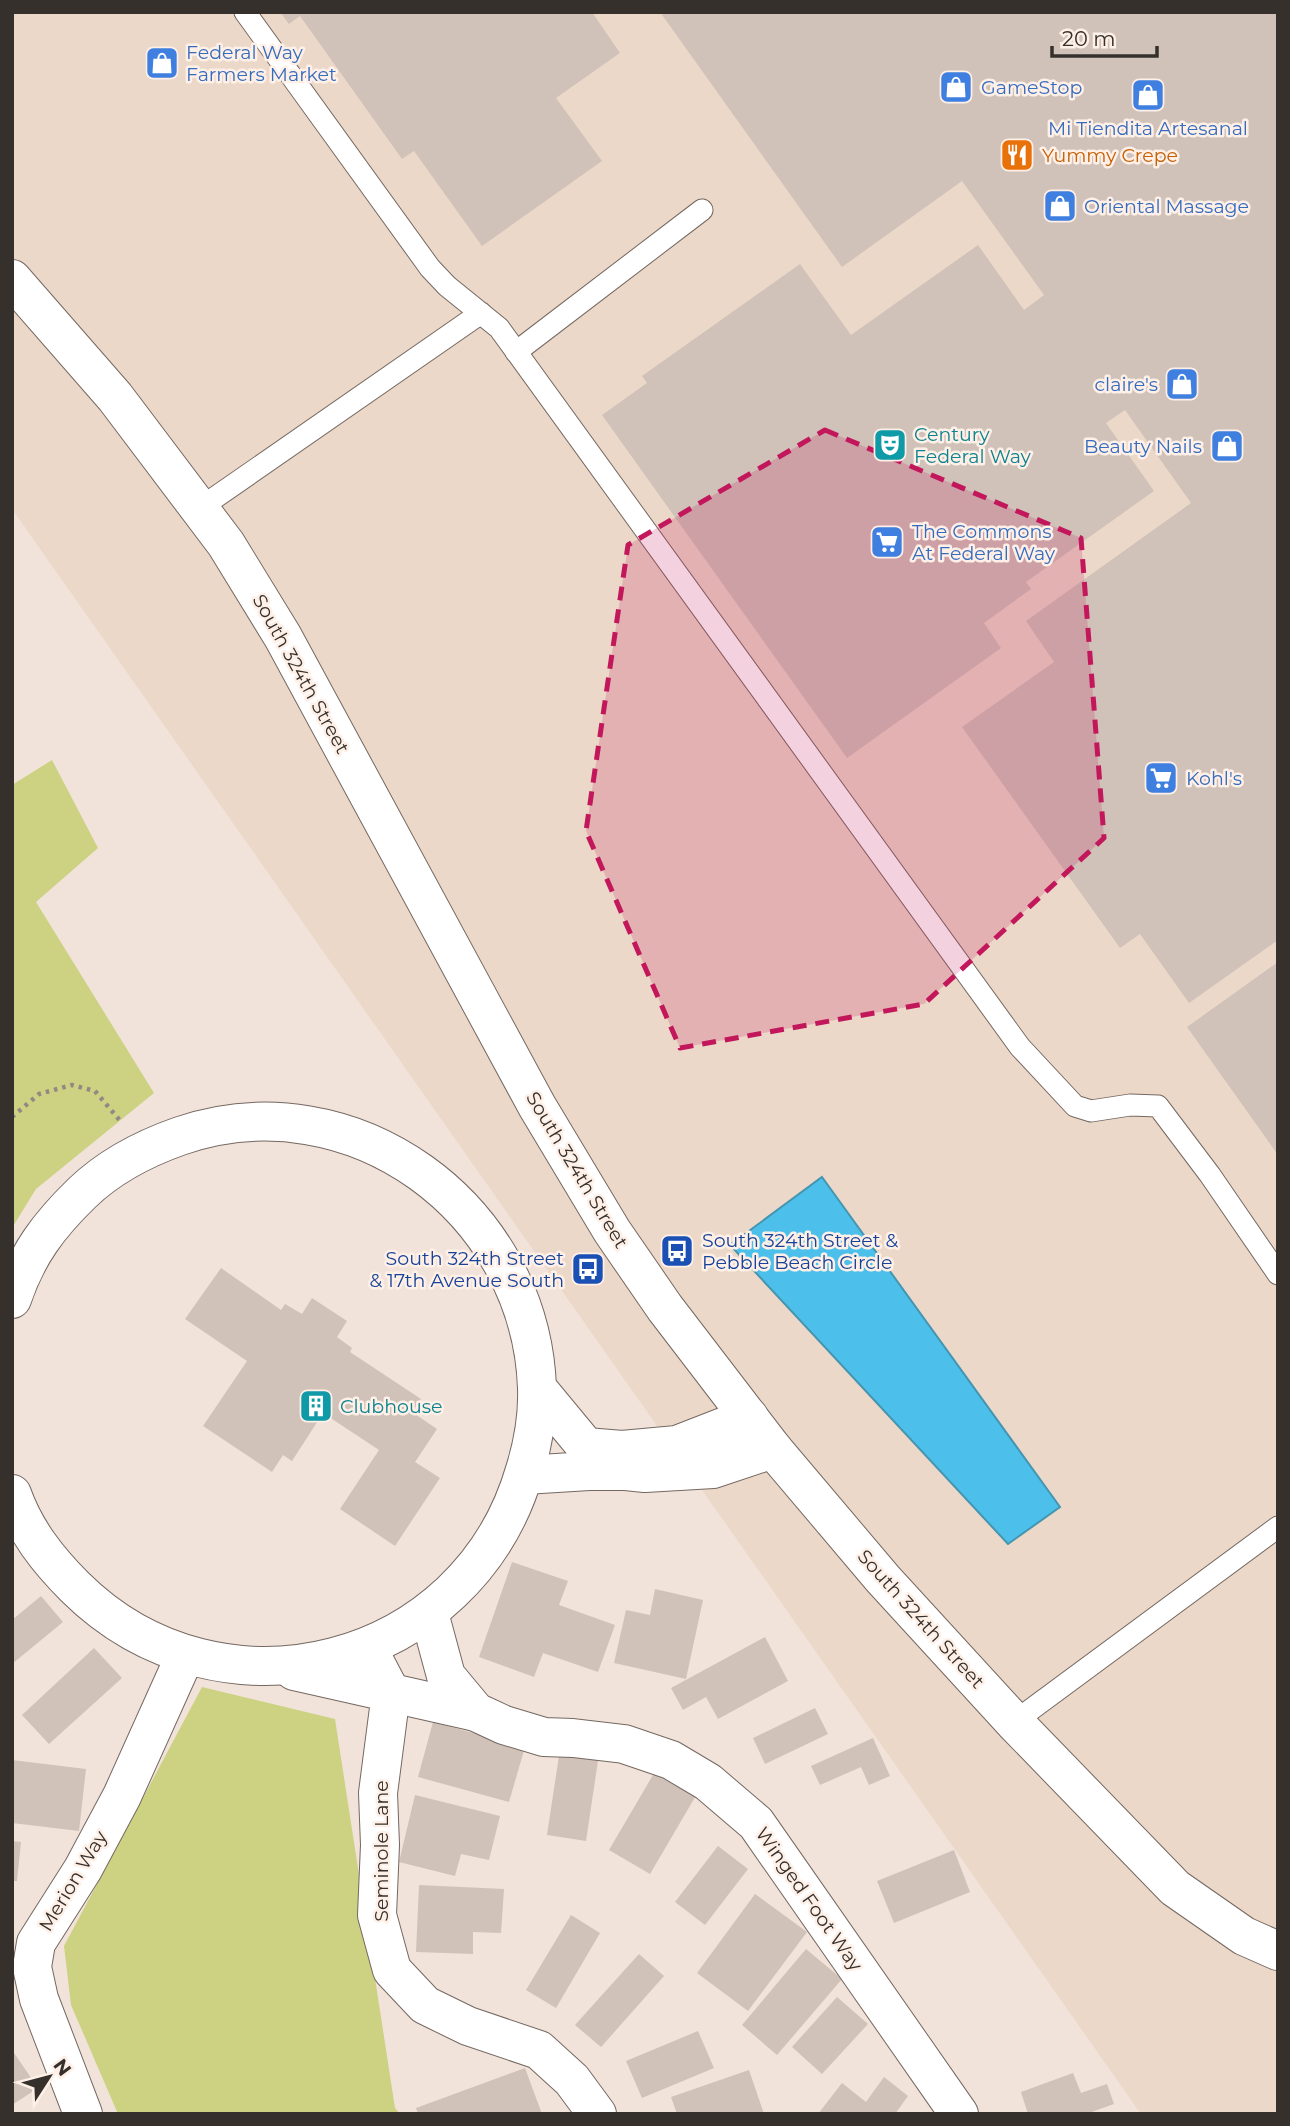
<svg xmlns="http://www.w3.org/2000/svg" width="1290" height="2126" viewBox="0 0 1290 2126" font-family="Montserrat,sans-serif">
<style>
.commercial{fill:#ebd8c8}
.green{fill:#cdd282}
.water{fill:#4cc0ea;stroke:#4595b1;stroke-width:2}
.building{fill:#d0c2b9}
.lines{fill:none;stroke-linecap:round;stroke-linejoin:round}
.lane-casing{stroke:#756861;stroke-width:23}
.street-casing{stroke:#756861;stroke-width:40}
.secondary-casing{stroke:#756861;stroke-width:40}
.path{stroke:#938983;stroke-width:4.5;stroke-dasharray:3.5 5;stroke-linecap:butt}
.lane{stroke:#fff;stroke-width:21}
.street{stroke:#fff;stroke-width:38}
.secondary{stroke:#fff;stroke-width:38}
.marked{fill:#c2185b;fill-opacity:0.2;stroke:#c2185b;stroke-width:5;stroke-dasharray:14 9;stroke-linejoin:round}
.labels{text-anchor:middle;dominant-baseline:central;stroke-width:5;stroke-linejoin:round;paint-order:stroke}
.shop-label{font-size:19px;fill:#366cbe;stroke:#fff0e7;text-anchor:start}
.food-label{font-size:19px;fill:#c56008;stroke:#fff0e7;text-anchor:start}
.culture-label{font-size:19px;fill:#0d838f;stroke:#fff0e7;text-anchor:start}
.street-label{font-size:19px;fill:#35302c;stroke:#fff0e7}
.transit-label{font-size:19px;fill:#164399;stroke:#fff0e7;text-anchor:start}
</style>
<rect width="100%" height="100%" fill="#f1e3da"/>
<path class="commercial" d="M 12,12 L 1278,12 L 1278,2114 L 1141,2114 L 12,509 Z"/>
<g class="green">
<path d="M 52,760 L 98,848 L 36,902 L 154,1093 L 36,1189 L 12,1228 L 12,785 Z"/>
<path d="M 202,1687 L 335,1719 L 395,2108 L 400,2114 L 118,2114 L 71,2005 L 64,1946 Z"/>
</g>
<path class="water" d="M 822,1177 L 1060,1507 L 1008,1544 L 730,1245 Z"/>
<g class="building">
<path d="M 280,12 L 592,12 L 620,53 L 556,98 L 602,161 L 482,246 L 414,151 L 402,159 L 300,16 L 289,24 Z"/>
<path d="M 660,12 L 1278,12 L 1278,940 L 1189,1003 L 1140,934 L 1120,948 L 962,727 L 1054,662 L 1026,621 L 1191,503 L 1125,410 L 1106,423 L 1154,491 L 1026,582 L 1031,589 L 984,623 L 1001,648 L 847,758 L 602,415 L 647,383 L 642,376 L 800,264 L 851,335 L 978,245 L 1024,310 L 1044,295 L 962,181 L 842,267 Z"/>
<path d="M 1278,962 L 1278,1155 L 1187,1027 Z"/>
<path d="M 221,1268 L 281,1310 L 285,1304 L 302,1314 L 312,1298 L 347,1321 L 337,1337 L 352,1348 L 350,1352 L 421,1399 L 412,1412 L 437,1429 L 415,1462 L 440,1478 L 395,1546 L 340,1509 L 379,1450 L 323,1413 L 292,1461 L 283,1455 L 272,1472 L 203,1426 L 247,1361 L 185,1319 Z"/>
<path d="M 512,1562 L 568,1581 L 559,1605 L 615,1625 L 598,1672 L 543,1653 L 534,1677 L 479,1657 Z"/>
<path d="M 655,1589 L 703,1600 L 686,1679 L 614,1663 L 626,1610 L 650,1615 Z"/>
<path d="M 41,1596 L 63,1622 L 12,1664 L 12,1620 Z"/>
<path d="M 765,1637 L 788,1681 L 718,1719 L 706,1697 L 683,1710 L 671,1688 Z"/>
<path d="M 94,1648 L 122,1678 L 49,1744 L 22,1715 Z"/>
<path d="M 815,1708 L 828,1734 L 765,1764 L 753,1738 Z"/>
<path d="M 433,1722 L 525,1747 L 509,1802 L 418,1777 Z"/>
<path d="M 873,1738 L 890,1776 L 869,1785 L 861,1767 L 820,1785 L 811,1766 Z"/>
<path d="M 560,1749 L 599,1754 L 586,1841 L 547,1835 Z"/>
<path d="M 12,1760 L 86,1769 L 79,1831 L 12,1823 Z"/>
<path d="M 660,1763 L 701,1787 L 650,1874 L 609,1850 Z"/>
<path d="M 415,1795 L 500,1816 L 489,1860 L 461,1854 L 455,1876 L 399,1862 Z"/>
<path d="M 12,1841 L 21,1842 L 17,1881 L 12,1881 Z"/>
<path d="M 718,1846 L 748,1869 L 705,1925 L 675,1902 Z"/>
<path d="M 954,1850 L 970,1892 L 894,1923 L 877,1881 Z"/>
<path d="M 419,1885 L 504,1889 L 501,1933 L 473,1932 L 473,1954 L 416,1952 Z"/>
<path d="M 755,1894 L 807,1932 L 748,2011 L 697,1973 Z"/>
<path d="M 571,1915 L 600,1933 L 556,2008 L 526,1990 Z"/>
<path d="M 806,1949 L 842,1979 L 777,2055 L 742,2025 Z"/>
<path d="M 639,1954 L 664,1976 L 601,2047 L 575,2025 Z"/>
<path d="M 837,1997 L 868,2024 L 822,2074 L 792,2047 Z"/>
<path d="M 698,2031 L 714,2068 L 642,2098 L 626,2061 Z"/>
<path d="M 12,2050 L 38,2088 L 12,2105 Z"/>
<path d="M 525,2068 L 542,2114 L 418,2114 L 416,2108 Z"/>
<path d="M 749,2070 L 764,2114 L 677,2114 L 671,2097 Z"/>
<path d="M 1073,2073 L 1081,2093 L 1107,2084 L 1114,2104 L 1086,2114 L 1028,2114 L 1021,2092 Z"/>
<path d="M 884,2077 L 908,2096 L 895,2114 L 818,2114 L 842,2083 L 866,2102 Z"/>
</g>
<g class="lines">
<defs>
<g id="lane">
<path d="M 245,12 L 430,268 L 447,286 L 499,328 L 1020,1047 L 1075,1106 L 1091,1111 L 1130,1105 L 1158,1106 L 1210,1175 L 1278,1274"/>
<path d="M 516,352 L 702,210"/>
<path d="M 200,508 L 481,313"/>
<path d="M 1014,1722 L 1278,1527"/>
</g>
<g id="street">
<path d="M 12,1299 C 27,1254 49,1225 82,1193 C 110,1166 143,1149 180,1136 C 352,1077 531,1208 537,1388 C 538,1416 533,1444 525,1470 C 468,1668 221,1732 75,1587 C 48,1560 25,1531 12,1494"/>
<path d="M 538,1389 L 586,1447 L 622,1450 L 677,1445 L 749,1417"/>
<path d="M 524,1475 L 589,1471 L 626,1471 L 645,1473 L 713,1469 L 773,1449"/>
<path d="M 429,1613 L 446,1676 L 476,1712 L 504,1725 L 544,1737 L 573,1738 L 624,1744 L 671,1760 L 708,1782 L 756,1823 L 959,2114"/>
<path d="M 367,1647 L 391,1693 L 378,1793 L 380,1845 L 377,1915 L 392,1970 L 425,2005 L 468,2026 L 539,2050 L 572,2080 L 597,2114"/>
<path d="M 294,1671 L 476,1712"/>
<path d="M 83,2114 L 39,1999 L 32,1967 L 36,1943 L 83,1869 L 122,1796 L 185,1656"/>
</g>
<path id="secondary" d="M 12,279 L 115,397 L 226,544 L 283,637 L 537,1106 L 612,1231 L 665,1308 L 773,1449 L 883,1579 L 1014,1722 L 1175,1888 L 1244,1936 L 1278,1951"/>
</defs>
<use href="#lane" class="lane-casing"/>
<use href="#street" class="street-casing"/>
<use href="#secondary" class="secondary-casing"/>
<path class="path" d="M 12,1117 L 39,1094 L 72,1085 L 95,1091 L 122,1123"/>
<use href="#lane" class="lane"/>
<use href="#street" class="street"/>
<use href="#secondary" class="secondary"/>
</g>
<path class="marked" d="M 825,430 L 1081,538 L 1104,838 L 924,1004 L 680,1048 L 586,831 L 628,545 Z"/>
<defs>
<symbol id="shop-square" viewBox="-11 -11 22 22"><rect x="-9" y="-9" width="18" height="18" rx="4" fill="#3f7fe0" stroke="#fff0e7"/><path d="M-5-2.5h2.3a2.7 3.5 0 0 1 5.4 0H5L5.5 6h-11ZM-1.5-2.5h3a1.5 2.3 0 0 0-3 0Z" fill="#fff"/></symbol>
<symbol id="restaurant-square" viewBox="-11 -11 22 22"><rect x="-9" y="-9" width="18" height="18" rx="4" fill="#e8710a" stroke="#fff0e7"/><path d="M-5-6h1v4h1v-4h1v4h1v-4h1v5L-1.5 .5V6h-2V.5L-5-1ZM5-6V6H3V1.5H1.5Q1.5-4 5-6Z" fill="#fff"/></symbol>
<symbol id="theatre-square" viewBox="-11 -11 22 22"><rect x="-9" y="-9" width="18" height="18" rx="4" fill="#0f9aa8" stroke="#fff0e7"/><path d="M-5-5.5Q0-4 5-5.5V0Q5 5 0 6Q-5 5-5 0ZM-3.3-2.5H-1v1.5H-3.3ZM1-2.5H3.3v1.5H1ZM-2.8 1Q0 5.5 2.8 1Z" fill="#fff"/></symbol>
<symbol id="supermarket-square" viewBox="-11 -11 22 22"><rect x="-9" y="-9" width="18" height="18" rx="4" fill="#3f7fe0" stroke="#fff0e7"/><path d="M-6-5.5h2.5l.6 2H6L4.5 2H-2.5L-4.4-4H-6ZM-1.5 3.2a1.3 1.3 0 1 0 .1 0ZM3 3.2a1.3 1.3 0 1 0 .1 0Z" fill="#fff"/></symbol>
<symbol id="bus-square" viewBox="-11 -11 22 22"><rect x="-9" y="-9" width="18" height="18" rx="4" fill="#1a4fb4" stroke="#fff0e7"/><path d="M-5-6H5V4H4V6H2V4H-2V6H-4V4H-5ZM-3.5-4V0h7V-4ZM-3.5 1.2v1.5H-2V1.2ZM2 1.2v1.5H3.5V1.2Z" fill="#fff"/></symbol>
<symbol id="building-square" viewBox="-11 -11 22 22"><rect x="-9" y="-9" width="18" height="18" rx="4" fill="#0f9aa8" stroke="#fff0e7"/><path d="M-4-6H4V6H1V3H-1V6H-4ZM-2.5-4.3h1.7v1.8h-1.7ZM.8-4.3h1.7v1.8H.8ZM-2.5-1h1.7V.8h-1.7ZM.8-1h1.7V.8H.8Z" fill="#fff"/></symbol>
</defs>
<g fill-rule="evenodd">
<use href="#shop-square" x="143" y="44" width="38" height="38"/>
<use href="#shop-square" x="937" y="68" width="38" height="38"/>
<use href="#shop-square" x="1129" y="76" width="38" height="38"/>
<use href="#restaurant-square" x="998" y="136" width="38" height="38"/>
<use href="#shop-square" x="1041" y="187" width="38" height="38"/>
<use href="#shop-square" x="1163" y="365" width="38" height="38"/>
<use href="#theatre-square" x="871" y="426" width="38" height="38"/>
<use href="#shop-square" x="1208" y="427" width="38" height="38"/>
<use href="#supermarket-square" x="868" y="523" width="38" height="38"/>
<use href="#supermarket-square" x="1142" y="759" width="38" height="38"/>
<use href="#bus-square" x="658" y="1232" width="38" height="38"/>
<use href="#bus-square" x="569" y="1250" width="38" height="38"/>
<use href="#building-square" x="297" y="1387" width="38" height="38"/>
</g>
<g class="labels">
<g class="shop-label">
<text x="186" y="52">Federal Way<tspan x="186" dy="22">Farmers Market</tspan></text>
<text x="981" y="87">GameStop</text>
<text x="1148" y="128" text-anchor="middle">Mi Tiendita Artesanal</text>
<text x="1084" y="206">Oriental Massage</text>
<text x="1158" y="384" text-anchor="end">claire's</text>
<text x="1202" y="446" text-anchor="end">Beauty Nails</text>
<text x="912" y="531">The Commons<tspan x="912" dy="22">At Federal Way</tspan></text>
<text x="1186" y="778">Kohl's</text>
</g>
<g class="food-label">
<text x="1042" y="155">Yummy Crepe</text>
</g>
<g class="culture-label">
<text x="914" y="434">Century<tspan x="914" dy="22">Federal Way</tspan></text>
<text x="340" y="1406">Clubhouse</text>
</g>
<g class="street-label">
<text transform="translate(301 674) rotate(61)">South 324th Street</text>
<text transform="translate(577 1170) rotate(59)">South 324th Street</text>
<text transform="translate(921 1619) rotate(48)">South 324th Street</text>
<text transform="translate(381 1851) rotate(-90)">Seminole Lane</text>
<text transform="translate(73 1881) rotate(-59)">Merion Way</text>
<text transform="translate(809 1899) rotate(55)">Winged Foot Way</text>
</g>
<g class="transit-label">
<text x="702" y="1240">South 324th Street &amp;<tspan x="702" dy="22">Pebble Beach Circle</tspan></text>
<text x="564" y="1258" text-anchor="end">South 324th Street<tspan x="564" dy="22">&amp; 17th Avenue South</tspan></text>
</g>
</g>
<rect width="1290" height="2126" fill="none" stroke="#35302c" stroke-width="28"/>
<g transform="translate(49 2077) rotate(54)" stroke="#fff0e7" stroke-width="5" paint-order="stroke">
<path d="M0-5L12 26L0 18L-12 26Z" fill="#35302c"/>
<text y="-10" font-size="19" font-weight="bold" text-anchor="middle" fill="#35302c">N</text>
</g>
<path d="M1052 46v10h105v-10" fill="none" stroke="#35302c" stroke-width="3.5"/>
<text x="1062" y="46" font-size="21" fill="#35302c" stroke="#fff0e7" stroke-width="5" paint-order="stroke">20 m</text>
</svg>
